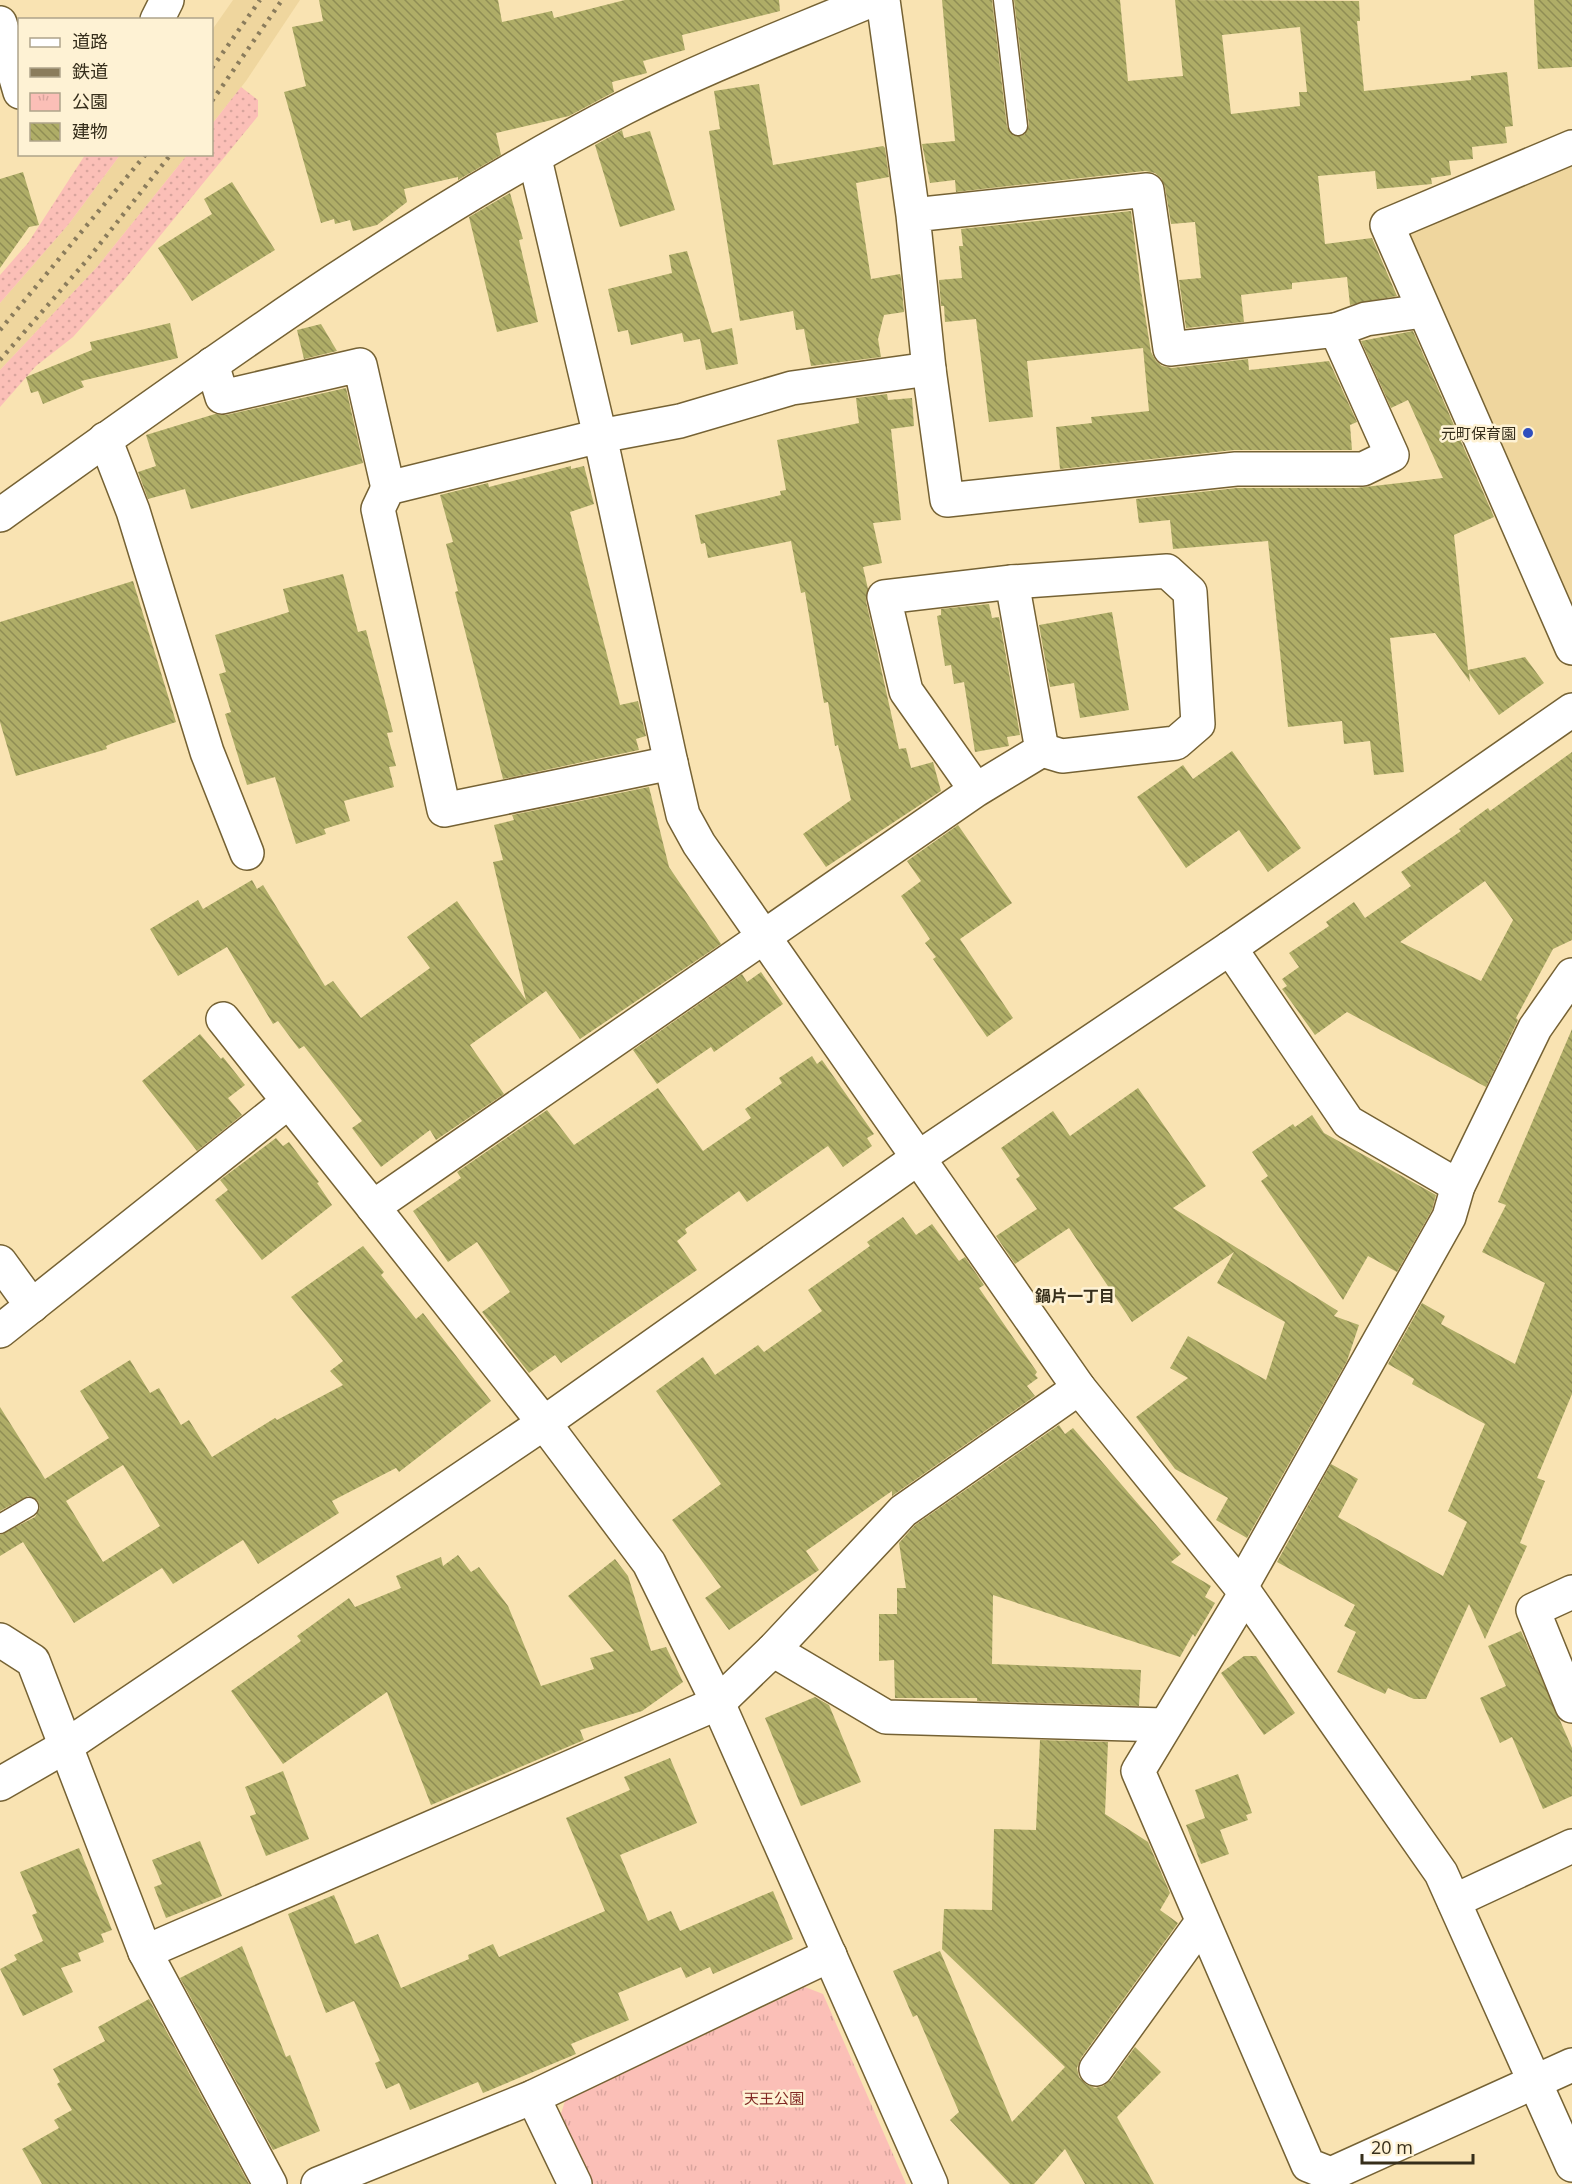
<svg xmlns="http://www.w3.org/2000/svg" width="1572" height="2184" viewBox="0 0 1572 2184" font-family="'Open Sans','Noto Sans JP',sans-serif">
<style>
.built{fill:#efd69e}
.grass{fill:url(#grass-dots)}
.park{fill:url(#park-tufts)}
.building{fill:url(#building-back-hatch);fill-rule:evenodd}
.lines{fill:none;stroke-linecap:round;stroke-linejoin:round}
.service-casing{stroke:#756234;stroke-width:21}
.minor-casing{stroke:#756234;stroke-width:36}
.tertiary-casing{stroke:#756234;stroke-width:36}
.service{stroke:#fff;stroke-width:18}
.minor{stroke:#fff;stroke-width:33}
.tertiary{stroke:#fff;stroke-width:33}
.rail{stroke:#8a7c5c;stroke-width:4.5;stroke-dasharray:3 6;stroke-linecap:butt}
.poi-dot{fill:#2f4ebe;stroke:#fef2d4;stroke-width:2}
.labels{text-anchor:middle;dominant-baseline:central;stroke-width:5;stroke-linejoin:round;paint-order:stroke}
.poi-label{font-size:15px;fill:#362e1b;stroke:#fef2d4;text-anchor:end}
.park-label{font-size:15px;fill:#812924;stroke:#fef2d4}
.neighbourhood-label{font-size:16px;font-weight:bold;fill:#362e1b;stroke:#fef2d4}
</style>
<defs>
<pattern id="grass-dots" width="8" height="8" patternUnits="userSpaceOnUse" patternTransform="scale(1.5)"><rect width="8" height="8" fill="#fbbfb7"/><path d="M2 2h.1M6 6h.1" fill="none" stroke="#d8a49d" stroke-width="1.8" stroke-linecap="round"/></pattern>
<pattern id="park-tufts" width="24" height="20" patternUnits="userSpaceOnUse" patternTransform="scale(1.5)"><rect width="24" height="20" fill="#fbbfb7"/><path d="M3 7l-1-3M5 7V3M7 7l1-3M15 17l-1-3M17 17v-4M19 17l1-3" fill="none" stroke="#d8a49d"/></pattern>
<pattern id="building-back-hatch" width="6" height="6" patternUnits="userSpaceOnUse" patternTransform="scale(1.5)"><rect width="6" height="6" fill="#afad67"/><path d="M-1 5l2 2M0 0l6 6M5-1l2 2" fill="none" stroke="#8f8d54"/></pattern>
</defs>
<rect width="100%" height="100%" fill="#f9e3b2"/>
<g class="built">
<path d="M 233,0 L 300,0 L 246,81 L 212,124 L 212,30 Z"/>
<path d="M 120,155 L 187,155 L 97,267 L 0,370 L 0,303 L 68,225 Z"/>
<path d="M 1572,162 L 1572,633 L 1398,233 Z"/>
</g>
<g class="grass">
<path d="M 241,87 L 258,100 L 258,116 L 124,280 L 73,337 L 36,366 L 0,407 L 0,370 L 97,267 L 187,155 L 212,154 L 212,124 Z"/>
<path d="M 85,155 L 120,155 L 68,225 L 0,303 L 0,275 L 28,243 Z"/>
</g>
<path class="park" d="M 805,1987 L 823,1994 L 906,2184 L 589,2184 L 559,2120 L 565,2101 Z"/>
<g class="building">
<path d="M 319,0 L 498,0 L 502,22 L 552,11 L 554,18 L 625,0 L 779,0 L 780,11 L 682,35 L 685,50 L 643,61 L 647,73 L 612,82 L 614,92 L 569,116 L 496,133 L 501,155 L 458,180 L 458,177 L 404,189 L 407,202 L 377,225 L 353,231 L 350,220 L 335,224 L 334,219 L 321,223 L 284,92 L 306,86 L 292,27 L 323,21 Z"/>
<path d="M 942,0 L 992,0 L 1007,127 L 1014,136 L 1024,135 L 1029,125 L 1014,0 L 1120,0 L 1128,81 L 1183,76 L 1175,0 L 1359,1 L 1360,21 L 1357,21 L 1364,91 L 1471,80 L 1471,76 L 1507,72 L 1513,126 L 1505,127 L 1507,143 L 1472,147 L 1473,159 L 1449,161 L 1451,175 L 1431,178 L 1432,184 L 1377,189 L 1375,171 L 1318,176 L 1325,244 L 1372,238 L 1397,296 L 1350,305 L 1347,277 L 1292,283 L 1292,289 L 1241,295 L 1244,322 L 1186,328 L 1179,280 L 1201,278 L 1195,222 L 1171,224 L 1165,187 L 1161,178 L 1155,173 L 1145,171 L 956,192 L 955,180 L 930,183 L 922,144 L 955,141 ZM 1300,27 L 1307,92 L 1299,92 L 1300,106 L 1231,114 L 1222,35 Z"/>
<path d="M 1534,0 L 1572,0 L 1572,67 L 1538,69 Z"/>
<path d="M 759,84 L 773,165 L 883,146 L 885,148 L 889,177 L 856,183 L 871,279 L 900,274 L 901,278 L 904,312 L 884,315 L 878,339 L 881,357 L 811,366 L 804,329 L 796,330 L 793,311 L 740,321 L 709,131 L 720,129 L 714,91 Z"/>
<path d="M 622,130 L 624,138 L 650,131 L 675,210 L 620,227 L 595,145 Z"/>
<path d="M 23,172 L 39,225 L 29,227 L 0,268 L 0,179 Z"/>
<path d="M 232,182 L 275,250 L 192,301 L 158,248 L 212,214 L 204,199 Z"/>
<path d="M 510,193 L 523,239 L 519,240 L 538,322 L 497,332 L 469,217 Z"/>
<path d="M 1131,211 L 1140,284 L 1151,352 L 1156,361 L 1162,366 L 1172,368 L 1248,359 L 1249,370 L 1329,361 L 1357,422 L 1350,425 L 1352,450 L 1234,450 L 1060,469 L 1056,427 L 1092,423 L 1091,417 L 1149,411 L 1143,348 L 1027,361 L 1033,417 L 989,422 L 976,319 L 945,322 L 944,306 L 941,306 L 939,280 L 962,278 L 959,246 L 963,246 L 961,229 Z"/>
<path d="M 687,251 L 712,333 L 732,328 L 738,364 L 706,370 L 700,339 L 684,342 L 682,333 L 631,345 L 628,330 L 618,332 L 608,289 L 672,273 L 669,255 Z"/>
<path d="M 170,323 L 178,358 L 81,381 L 84,387 L 43,404 L 38,391 L 31,393 L 26,377 L 92,350 L 90,342 Z"/>
<path d="M 321,324 L 337,351 L 304,359 L 297,330 Z"/>
<path d="M 1413,331 L 1494,517 L 1454,535 L 1468,670 L 1525,657 L 1544,683 L 1499,715 L 1469,673 L 1470,682 L 1435,633 L 1390,638 L 1404,772 L 1374,775 L 1370,741 L 1344,744 L 1342,721 L 1288,727 L 1268,541 L 1173,549 L 1170,520 L 1139,523 L 1136,499 L 1237,488 L 1356,488 L 1443,478 L 1408,400 L 1391,408 L 1361,341 Z"/>
<path d="M 346,388 L 363,463 L 191,509 L 185,489 L 148,499 L 138,472 L 156,466 L 146,435 L 215,414 L 226,415 Z"/>
<path d="M 887,394 L 888,400 L 912,398 L 914,426 L 891,429 L 901,520 L 873,523 L 882,563 L 863,567 L 868,589 L 866,601 L 899,749 L 906,748 L 911,768 L 933,762 L 941,791 L 826,867 L 803,834 L 851,800 L 838,745 L 835,746 L 828,702 L 824,703 L 805,592 L 801,593 L 791,541 L 708,558 L 705,543 L 701,544 L 695,515 L 781,495 L 780,491 L 786,490 L 777,440 L 859,423 L 856,398 Z"/>
<path d="M 571,466 L 571,469 L 584,466 L 594,504 L 570,512 L 620,705 L 638,701 L 646,736 L 636,739 L 639,750 L 503,779 L 455,592 L 458,591 L 446,544 L 453,542 L 440,495 L 488,483 L 489,487 Z"/>
<path d="M 343,574 L 358,632 L 366,630 L 393,732 L 387,733 L 396,766 L 389,767 L 394,787 L 344,801 L 350,821 L 324,829 L 326,834 L 296,844 L 275,777 L 247,785 L 225,714 L 231,712 L 219,674 L 226,672 L 215,635 L 289,612 L 283,589 Z"/>
<path d="M 133,581 L 176,722 L 113,743 L 106,746 L 107,749 L 16,776 L 0,722 L 0,622 Z"/>
<path d="M 989,604 L 992,618 L 999,617 L 1020,735 L 1007,737 L 1009,746 L 975,752 L 964,682 L 954,684 L 951,665 L 945,666 L 937,616 L 941,615 L 941,609 Z"/>
<path d="M 1112,612 L 1129,710 L 1080,718 L 1074,683 L 1050,687 L 1039,625 Z"/>
<path d="M 1232,751 L 1301,848 L 1268,872 L 1239,830 L 1186,868 L 1137,797 L 1183,765 L 1193,779 Z"/>
<path d="M 1572,752 L 1572,940 L 1553,949 L 1516,1018 L 1518,1020 L 1486,1087 L 1347,1012 L 1315,1035 L 1282,989 L 1287,986 L 1282,979 L 1299,967 L 1289,953 L 1329,926 L 1326,922 L 1354,902 L 1365,918 L 1411,886 L 1401,872 L 1461,831 L 1459,829 L 1488,808 L 1490,811 ZM 1485,881 L 1513,920 L 1481,981 L 1400,942 Z"/>
<path d="M 649,787 L 669,867 L 721,944 L 580,1039 L 546,991 L 470,1045 L 504,1094 L 436,1140 L 430,1130 L 381,1167 L 352,1128 L 362,1121 L 304,1046 L 299,1049 L 278,1021 L 273,1024 L 227,947 L 178,976 L 150,929 L 198,900 L 203,909 L 252,880 L 257,889 L 263,885 L 325,986 L 333,981 L 361,1018 L 430,968 L 407,937 L 457,901 L 526,1000 L 493,862 L 503,860 L 494,825 L 514,820 L 512,815 Z"/>
<path d="M 958,825 L 1012,903 L 960,939 L 1013,1018 L 987,1037 L 933,959 L 936,957 L 925,943 L 930,939 L 901,896 L 921,881 L 907,861 Z"/>
<path d="M 761,972 L 783,1004 L 714,1052 L 711,1047 L 657,1084 L 633,1050 L 742,974 L 747,982 Z"/>
<path d="M 1572,1029 L 1572,1394 L 1537,1478 L 1545,1481 L 1520,1543 L 1527,1546 L 1485,1639 L 1469,1604 L 1426,1699 L 1414,1699 L 1388,1688 L 1385,1694 L 1337,1672 L 1356,1632 L 1344,1626 L 1355,1605 L 1277,1562 L 1331,1464 L 1358,1479 L 1338,1517 L 1443,1576 L 1467,1522 L 1448,1511 L 1485,1424 L 1412,1384 L 1414,1379 L 1388,1364 L 1422,1303 L 1445,1316 L 1441,1324 L 1515,1364 L 1545,1283 L 1482,1252 L 1506,1205 L 1498,1202 Z"/>
<path d="M 200,1034 L 221,1059 L 223,1057 L 245,1085 L 228,1098 L 242,1115 L 197,1151 L 142,1081 Z"/>
<path d="M 812,1056 L 817,1064 L 822,1060 L 874,1134 L 867,1138 L 872,1146 L 843,1167 L 828,1146 L 747,1202 L 739,1191 L 685,1229 L 687,1233 L 677,1241 L 697,1270 L 561,1363 L 555,1355 L 529,1373 L 482,1312 L 510,1292 L 477,1242 L 448,1262 L 413,1211 L 461,1178 L 457,1172 L 547,1110 L 574,1145 L 658,1088 L 703,1151 L 751,1118 L 745,1109 L 782,1083 L 779,1078 Z"/>
<path d="M 1138,1088 L 1206,1186 L 1173,1208 L 1338,1311 L 1334,1316 L 1359,1325 L 1347,1361 L 1247,1538 L 1216,1520 L 1228,1498 L 1175,1469 L 1136,1417 L 1188,1378 L 1170,1368 L 1188,1336 L 1266,1380 L 1285,1322 L 1217,1283 L 1234,1252 L 1132,1322 L 1069,1228 L 1015,1264 L 996,1236 L 1037,1209 L 1016,1179 L 1020,1176 L 1001,1148 L 1053,1111 L 1070,1136 Z"/>
<path d="M 1312,1115 L 1324,1133 L 1436,1195 L 1432,1210 L 1397,1272 L 1368,1256 L 1343,1300 L 1261,1181 L 1268,1176 L 1252,1152 L 1293,1124 L 1295,1127 Z"/>
<path d="M 276,1138 L 283,1146 L 289,1142 L 319,1182 L 317,1183 L 332,1205 L 262,1260 L 215,1200 L 228,1190 L 220,1180 Z"/>
<path d="M 903,1217 L 916,1235 L 932,1224 L 959,1261 L 965,1257 L 984,1285 L 979,1288 L 1037,1372 L 1035,1375 L 1038,1378 L 1027,1386 L 1035,1396 L 892,1496 L 892,1491 L 806,1551 L 819,1570 L 729,1630 L 705,1598 L 721,1587 L 672,1520 L 721,1484 L 656,1391 L 703,1357 L 715,1375 L 758,1345 L 764,1352 L 822,1311 L 808,1290 L 870,1246 L 867,1242 Z"/>
<path d="M 363,1246 L 384,1272 L 381,1275 L 416,1319 L 423,1313 L 491,1401 L 399,1472 L 396,1468 L 332,1501 L 339,1513 L 258,1564 L 243,1540 L 173,1584 L 162,1568 L 74,1623 L 23,1542 L 0,1556 L 0,1535 L 35,1517 L 40,1508 L 38,1501 L 28,1496 L 0,1511 L 0,1407 L 45,1479 L 109,1438 L 80,1391 L 130,1360 L 150,1393 L 159,1388 L 181,1425 L 189,1420 L 212,1457 L 275,1418 L 277,1420 L 343,1385 L 330,1371 L 343,1361 L 291,1297 ZM 123,1465 L 160,1526 L 103,1562 L 66,1501 Z"/>
<path d="M 1059,1425 L 1065,1434 L 1073,1428 L 1181,1554 L 1171,1562 L 1211,1586 L 1205,1597 L 1215,1603 L 1195,1637 L 1193,1634 L 1180,1657 L 993,1595 L 992,1664 L 1141,1670 L 1139,1706 L 977,1701 L 977,1698 L 895,1698 L 894,1660 L 879,1661 L 879,1614 L 897,1614 L 897,1588 L 906,1588 L 899,1543 L 915,1525 Z"/>
<path d="M 458,1555 L 471,1572 L 479,1567 L 508,1606 L 541,1686 L 594,1669 L 590,1658 L 614,1651 L 568,1596 L 615,1559 L 628,1576 L 651,1651 L 666,1647 L 683,1682 L 642,1711 L 580,1730 L 584,1740 L 431,1805 L 387,1692 L 283,1764 L 231,1691 L 301,1641 L 297,1636 L 349,1598 L 355,1607 L 401,1588 L 396,1576 L 441,1557 L 443,1566 Z"/>
<path d="M 1521,1631 L 1572,1748 L 1572,1796 L 1543,1809 L 1512,1737 L 1500,1743 L 1480,1698 L 1506,1686 L 1488,1646 Z"/>
<path d="M 1244,1656 L 1256,1656 L 1295,1713 L 1264,1735 L 1221,1673 Z"/>
<path d="M 815,1697 L 829,1705 L 861,1782 L 801,1806 L 765,1718 Z"/>
<path d="M 1040,1740 L 1108,1742 L 1105,1814 L 1148,1842 L 1170,1893 L 1160,1910 L 1178,1923 L 1081,2058 L 1077,2068 L 1079,2077 L 1086,2084 L 1095,2088 L 1103,2086 L 1111,2080 L 1135,2047 L 1161,2072 L 1117,2117 L 1154,2184 L 1085,2184 L 1065,2149 L 1034,2184 L 1010,2184 L 950,2120 L 959,2112 L 917,2015 L 913,2017 L 893,1971 L 940,1951 L 1012,2122 L 1065,2067 L 942,1949 L 944,1909 L 992,1910 L 994,1829 L 1036,1830 Z"/>
<path d="M 670,1758 L 697,1823 L 620,1855 L 648,1921 L 671,1911 L 680,1931 L 773,1891 L 793,1939 L 713,1974 L 710,1967 L 686,1978 L 681,1967 L 618,1993 L 629,2020 L 571,2044 L 576,2054 L 483,2093 L 478,2082 L 410,2110 L 399,2083 L 386,2089 L 375,2063 L 380,2061 L 354,2001 L 326,2013 L 288,1914 L 334,1895 L 355,1944 L 378,1934 L 401,1988 L 469,1959 L 468,1955 L 493,1944 L 499,1957 L 605,1911 L 566,1818 L 630,1790 L 624,1777 Z"/>
<path d="M 283,1771 L 309,1839 L 266,1856 L 250,1816 L 256,1814 L 245,1787 Z"/>
<path d="M 1238,1774 L 1252,1813 L 1246,1815 L 1248,1820 L 1220,1830 L 1229,1854 L 1201,1864 L 1186,1825 L 1205,1818 L 1195,1790 Z"/>
<path d="M 200,1841 L 222,1896 L 166,1918 L 154,1887 L 162,1884 L 152,1860 Z"/>
<path d="M 79,1848 L 112,1930 L 101,1934 L 104,1942 L 78,1953 L 81,1961 L 61,1968 L 73,1992 L 23,2016 L 0,1969 L 17,1960 L 14,1955 L 43,1941 L 32,1915 L 37,1913 L 20,1872 Z"/>
<path d="M 242,1946 L 286,2057 L 290,2055 L 320,2131 L 273,2150 L 180,1978 Z"/>
<path d="M 149,1999 L 249,2184 L 42,2184 L 22,2149 L 59,2128 L 54,2120 L 72,2110 L 57,2084 L 60,2082 L 53,2069 L 105,2041 L 98,2027 Z"/>
</g>
<g class="lines">
<defs>
<g id="service">
<path d="M 1003,0 L 1018,126"/>
<path d="M 0,1524 L 29,1507"/>
</g>
<g id="minor">
<path d="M 883,0 L 913,215 L 929,369 L 947,500 L 1236,469 L 1363,469 L 1392,455 L 1336,330 L 1170,349 L 1147,190 L 913,215"/>
<path d="M 157,20 L 167,0"/>
<path d="M 0,23 L 20,92"/>
<path d="M 1572,147 L 1387,225 L 1572,648"/>
<path d="M 535,159 L 600,436 L 388,488 L 378,509 L 444,810 L 671,763 L 600,436 L 680,421 L 792,388 L 929,369"/>
<path d="M 1336,330 L 1366,319 L 1423,311"/>
<path d="M 212,364 L 222,397 L 360,365 L 388,488"/>
<path d="M 105,439 L 133,511 L 207,752 L 247,853"/>
<path d="M 0,515 C 202,371 402,223 624,108 C 704,67 789,35 872,0"/>
<path d="M 1012,582 L 1167,571 L 1190,592 L 1198,724 L 1176,743 L 1062,756 L 1042,750"/>
<path d="M 671,763 L 683,815 L 699,844 L 1079,1388 L 1241,1587 L 1441,1873 L 1572,2165"/>
<path d="M 1230,948 L 1348,1122 L 1458,1186"/>
<path d="M 223,1019 L 373,1207"/>
<path d="M 0,1262 L 32,1306"/>
<path d="M 0,1331 L 288,1102"/>
<path d="M 1241,1587 L 1449,1217 L 1458,1186 L 1535,1028 L 1572,975"/>
<path d="M 1572,1592 L 1533,1610 L 1572,1706"/>
<path d="M 1245,1594 L 1138,1771 L 1308,2165 L 1331,2174 L 1572,2065"/>
<path d="M 0,1640 L 33,1661 L 145,1952 L 270,2184"/>
<path d="M 773,1650 L 886,1717 L 1164,1725"/>
<path d="M 1454,1901 L 1572,1846"/>
<path d="M 145,1952 L 718,1703 L 773,1650 L 903,1511 L 1079,1388"/>
<path d="M 1096,2069 L 1202,1922"/>
<path d="M 533,2097 L 575,2184"/>
<path d="M 318,2184 L 533,2097 L 830,1955"/>
<path d="M 931,2184 L 718,1703 L 649,1563 L 544,1423 L 373,1207 L 976,790 L 1042,750 L 1012,582 L 884,597 L 906,691 L 976,790"/>
</g>
<path id="tertiary" d="M 0,1784 L 66,1746 L 544,1423 L 918,1158 L 1230,948 L 1572,710"/>
</defs>
<use href="#service" class="service-casing"/>
<use href="#minor" class="minor-casing"/>
<use href="#tertiary" class="tertiary-casing"/>
<use href="#service" class="service"/>
<use href="#minor" class="minor"/>
<use href="#tertiary" class="tertiary"/>
<g class="rail">
<path d="M 212,68 L 260,0"/>
<path d="M 212,101 L 282,0"/>
<path d="M 0,330 L 146,154"/>
<path d="M 0,360 L 88,259 L 171,154"/>
</g>
</g>
<circle class="poi-dot" cx="1528" cy="433" r="6"/>
<g class="labels">
<g class="poi-label">
<text x="1516" y="433">元町保育園</text>
</g>
<g class="park-label">
<text x="774" y="2098">天王公園</text>
</g>
<g class="neighbourhood-label">
<text x="1075" y="1296">鍋片一丁目</text>
</g>
</g>
<rect x="18" y="18" width="195" height="138" fill="#fef2d4" stroke="#aea48a" stroke-width="1.5"/>
<rect x="30" y="38" width="30" height="9" fill="#ffffff" stroke="#aea48a" stroke-width="1.5"/>
<text x="72" y="48" font-size="18" fill="#362e1b">道路</text>
<rect x="30" y="68" width="30" height="9" fill="#8a7c5c" stroke="#aea48a" stroke-width="1.5"/>
<text x="72" y="78" font-size="18" fill="#362e1b">鉄道</text>
<rect x="30" y="93" width="30" height="18" fill="url(#park-tufts)" stroke="#aea48a" stroke-width="1.5"/>
<text x="72" y="108" font-size="18" fill="#362e1b">公園</text>
<rect x="30" y="123" width="30" height="18" fill="url(#building-back-hatch)" stroke="#aea48a" stroke-width="1.5"/>
<text x="72" y="138" font-size="18" fill="#362e1b">建物</text>
<path d="M1362 2154v9h111v-9" fill="none" stroke="#362e1b" stroke-width="3"/>
<text x="1371" y="2154" font-size="18" fill="#362e1b" stroke="#fef2d4" stroke-width="4.5" paint-order="stroke">20 m</text>
</svg>
